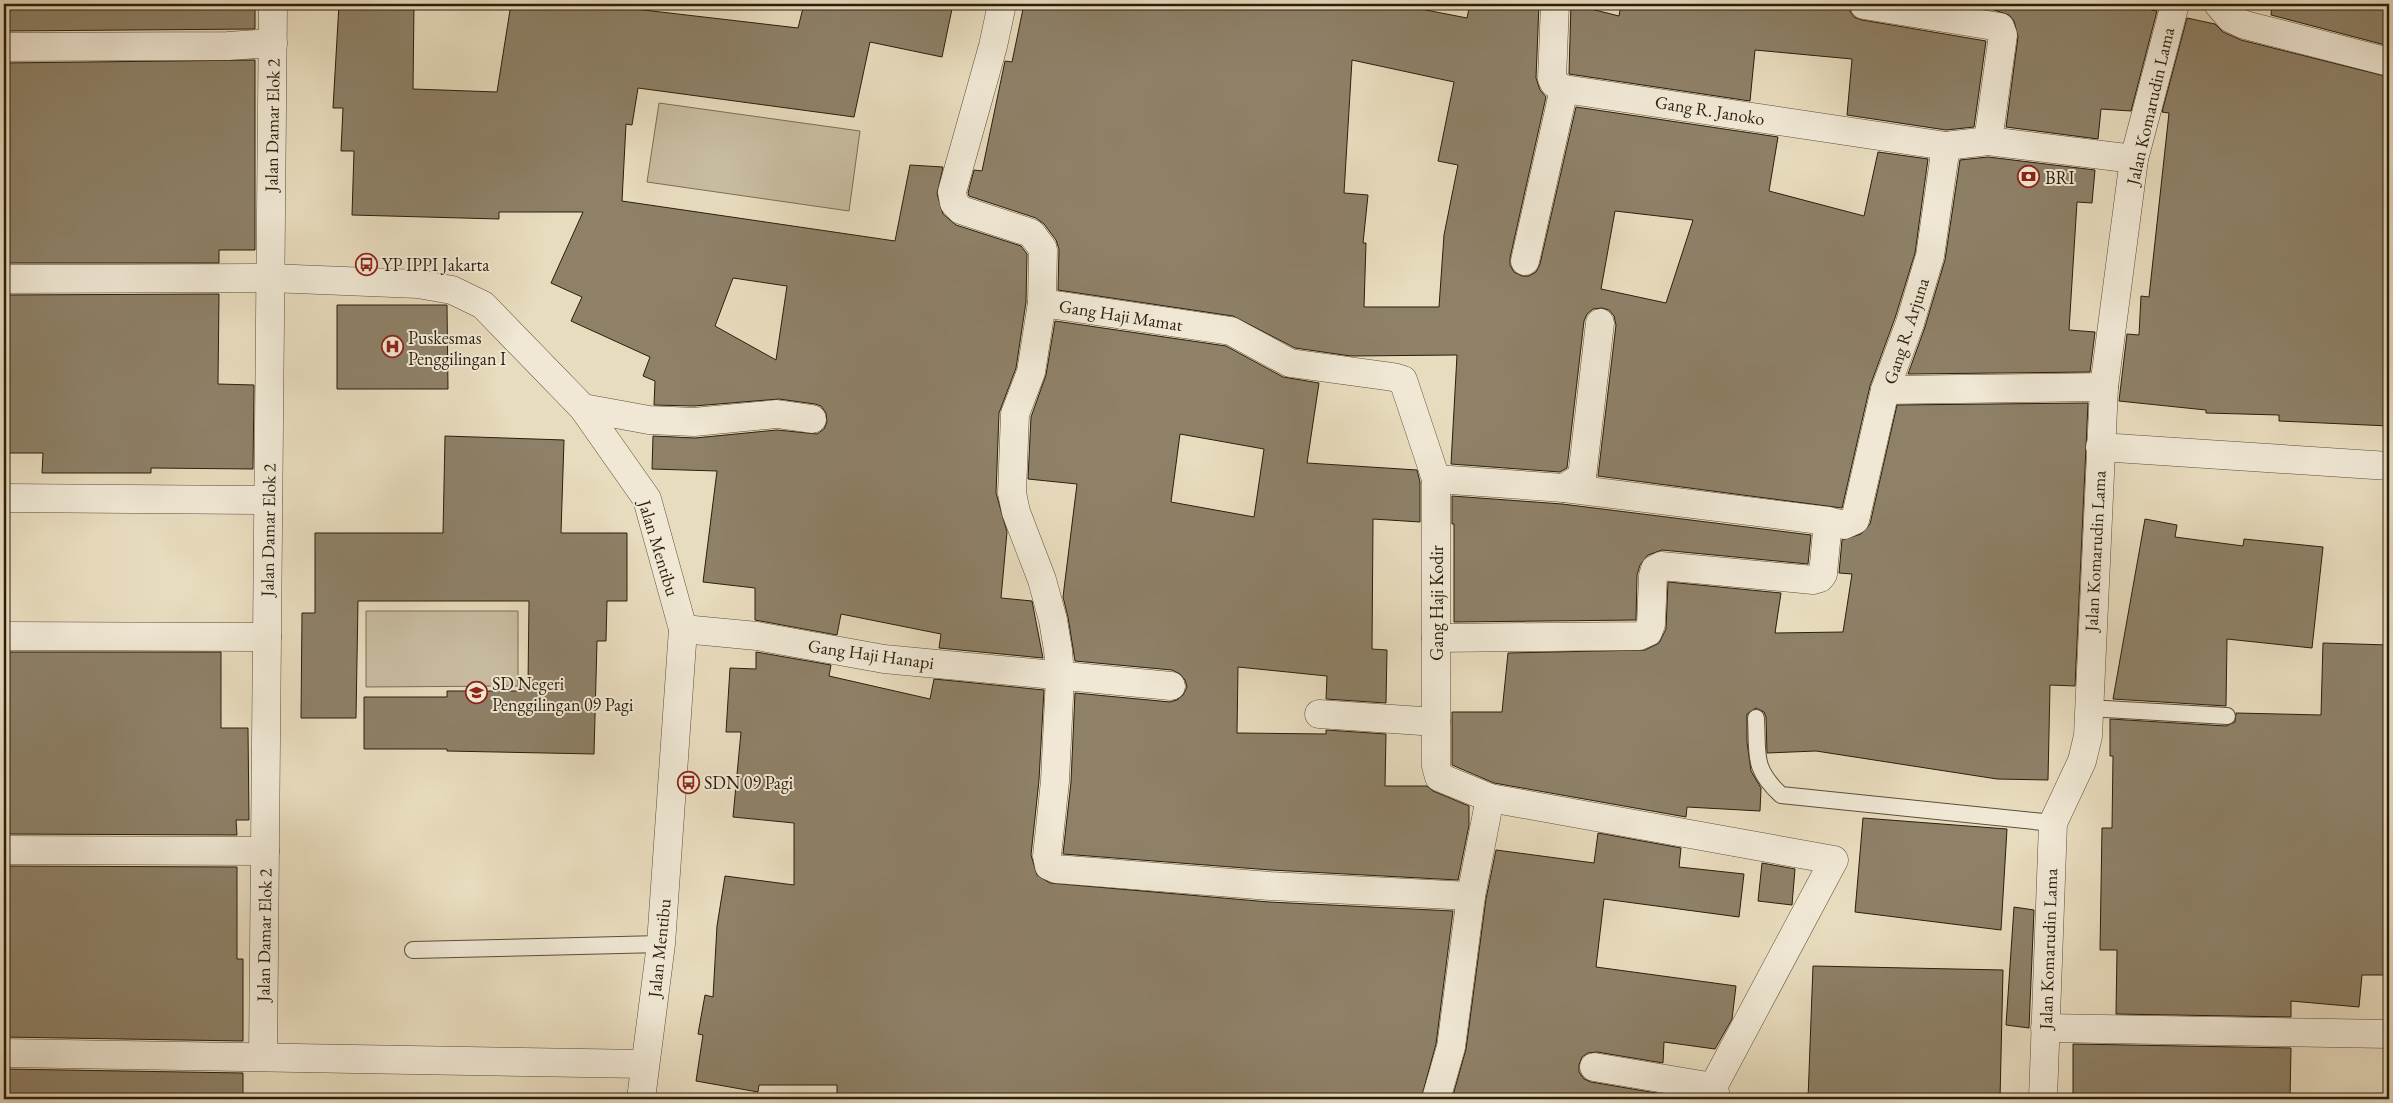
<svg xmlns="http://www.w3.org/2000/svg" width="2393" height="1103" viewBox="0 0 2393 1103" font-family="'EB Garamond',serif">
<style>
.green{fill:#c8bca0;stroke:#7a6d56}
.building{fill:#8e8168;stroke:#2c1e0b;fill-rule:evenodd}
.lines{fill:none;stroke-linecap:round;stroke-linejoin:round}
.service-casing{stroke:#5b4e38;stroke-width:18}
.minor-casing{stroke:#5b4e38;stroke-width:29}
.tertiary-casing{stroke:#5b4e38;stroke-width:29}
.service{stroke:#f0e8d5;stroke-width:16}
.minor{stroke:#f0e8d5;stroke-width:28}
.tertiary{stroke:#f0e8d5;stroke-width:28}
.labels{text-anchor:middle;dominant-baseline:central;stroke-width:4;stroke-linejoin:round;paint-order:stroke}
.street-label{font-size:18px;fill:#2c1e0b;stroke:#f0e8d5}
.poi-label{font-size:18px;fill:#2c1e0b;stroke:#f0e8d5;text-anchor:start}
</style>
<rect width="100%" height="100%" fill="#e8dcbe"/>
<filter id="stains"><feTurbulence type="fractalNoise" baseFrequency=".004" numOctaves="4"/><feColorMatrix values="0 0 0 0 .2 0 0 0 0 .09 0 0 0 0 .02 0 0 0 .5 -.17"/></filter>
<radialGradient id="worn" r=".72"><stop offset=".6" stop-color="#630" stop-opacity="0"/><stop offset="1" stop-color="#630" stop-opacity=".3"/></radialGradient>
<g class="green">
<path d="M 659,103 L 860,131 L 849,211 L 647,182 Z"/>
<path d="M 366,611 L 518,611 L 518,686 L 366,687 Z"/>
</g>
<g class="building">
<path d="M 4,4 L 255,4 L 255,29 L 4,31 Z"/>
<path d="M 339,4 L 414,4 L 413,89 L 497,92 L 511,4 L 592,4 L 798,28 L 804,4 L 953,4 L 942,57 L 870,42 L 854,117 L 638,88 L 632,125 L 626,124 L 622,201 L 895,241 L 910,165 L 943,167 L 937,194 L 943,214 L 956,225 L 1021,246 L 1027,254 L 1026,302 L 1016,368 L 999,413 L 996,493 L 1007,532 L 1001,598 L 1032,601 L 1043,658 L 939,648 L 941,634 L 841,614 L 837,635 L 755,620 L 755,588 L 703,582 L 717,471 L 652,469 L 653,436 L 695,438 L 777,430 L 817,434 L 824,429 L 827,422 L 826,413 L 821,406 L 815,404 L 779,399 L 694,406 L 654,405 L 655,381 L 643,376 L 650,357 L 571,321 L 582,297 L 551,283 L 583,212 L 499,212 L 499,219 L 352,215 L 354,151 L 341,151 L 343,108 L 333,108 ZM 733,278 L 787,286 L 776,360 L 715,326 Z"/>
<path d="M 1024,4 L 1395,4 L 1467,18 L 1470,4 L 1539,4 L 1536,78 L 1540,90 L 1546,97 L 1510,258 L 1510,265 L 1514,272 L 1522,276 L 1529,276 L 1536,272 L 1540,264 L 1576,107 L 1778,137 L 1769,191 L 1864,216 L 1878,152 L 1928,159 L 1915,253 L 1895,318 L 1870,386 L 1842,508 L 1598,476 L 1616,325 L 1614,316 L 1609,310 L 1602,308 L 1593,309 L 1587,314 L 1584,321 L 1567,468 L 1560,472 L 1451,464 L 1457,355 L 1351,356 L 1295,348 L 1233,316 L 1058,290 L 1059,249 L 1056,240 L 1044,224 L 1036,218 L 969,196 L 968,193 L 974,170 L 982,171 L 1005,61 L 1012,62 ZM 1352,60 L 1454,82 L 1438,161 L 1458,165 L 1444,235 L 1439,307 L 1364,307 L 1366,243 L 1363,243 L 1368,195 L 1344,193 ZM 1615,211 L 1693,220 L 1666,303 L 1601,289 Z"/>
<path d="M 1571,4 L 1619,16 L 1621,4 L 1849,4 L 1850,11 L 1854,17 L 1862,20 L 1986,41 L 1974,127 L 1946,130 L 1847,115 L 1852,59 L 1755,50 L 1750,101 L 1569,74 Z"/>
<path d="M 1995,4 L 2152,4 L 2151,10 L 2157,11 L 2131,111 L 2101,109 L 2098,139 L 2006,127 L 2018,37 L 2014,21 L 2009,15 L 1994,10 Z"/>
<path d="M 2272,4 L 2389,4 L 2389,46 L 2271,15 Z"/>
<path d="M 2187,18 L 2215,24 L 2223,32 L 2241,40 L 2389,77 L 2389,124 L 2385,160 L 2389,160 L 2389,426 L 2279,421 L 2279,415 L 2206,413 L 2206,410 L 2119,401 L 2127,334 L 2139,335 L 2141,296 L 2149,297 L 2169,113 L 2162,112 Z"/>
<path d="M 255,60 L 255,250 L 219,250 L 219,263 L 4,263 L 4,63 Z"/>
<path d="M 1988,157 L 2095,170 L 2092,203 L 2077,202 L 2069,330 L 2095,332 L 2090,372 L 1908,374 L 1925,327 L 1945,260 L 1960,160 Z"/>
<path d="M 219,294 L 218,384 L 254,385 L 253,469 L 151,468 L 151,473 L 42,473 L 43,453 L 4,453 L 4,295 Z"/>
<path d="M 337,305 L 447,305 L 448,389 L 337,389 Z"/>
<path d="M 1055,321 L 1226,346 L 1283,377 L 1319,383 L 1307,463 L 1417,470 L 1420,482 L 1420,522 L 1373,519 L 1372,649 L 1387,650 L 1386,703 L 1326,699 L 1327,676 L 1238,667 L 1237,733 L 1326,734 L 1326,730 L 1386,734 L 1385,786 L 1427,786 L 1433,791 L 1469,806 L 1469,825 L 1458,880 L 1271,870 L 1063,854 L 1071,782 L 1075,693 L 1170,702 L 1177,700 L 1183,695 L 1187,687 L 1185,680 L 1180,674 L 1172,670 L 1075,661 L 1068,617 L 1063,597 L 1077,484 L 1028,479 L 1031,417 L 1046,375 ZM 1180,434 L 1264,449 L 1254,517 L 1171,502 Z"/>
<path d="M 2088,403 L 2075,686 L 2050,685 L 2048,780 L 1997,779 L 1816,751 L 1767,753 L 1766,717 L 1764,712 L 1756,708 L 1747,714 L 1747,742 L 1751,771 L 1761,788 L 1760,811 L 1687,807 L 1686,817 L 1494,783 L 1452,765 L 1452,712 L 1502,712 L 1508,653 L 1645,650 L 1659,643 L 1666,629 L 1668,582 L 1781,593 L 1775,633 L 1843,632 L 1852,574 L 1839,573 L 1842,540 L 1861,534 L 1870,524 L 1897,405 Z"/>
<path d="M 445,436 L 564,440 L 561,533 L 627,533 L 627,601 L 607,601 L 606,641 L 597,641 L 594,754 L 447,751 L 447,749 L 364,749 L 364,697 L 447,697 L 447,691 L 520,691 L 520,685 L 528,685 L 529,601 L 358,601 L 356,718 L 301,718 L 302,613 L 315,613 L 315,533 L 443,533 Z"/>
<path d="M 1452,496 L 1562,504 L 1811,535 L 1808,564 L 1662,550 L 1648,555 L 1640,565 L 1637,575 L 1636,620 L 1454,622 L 1454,524 L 1452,524 Z"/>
<path d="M 2145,519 L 2177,525 L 2175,537 L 2243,546 L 2244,539 L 2323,547 L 2312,648 L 2227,639 L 2226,706 L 2113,699 Z"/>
<path d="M 2323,643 L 2389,645 L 2389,975 L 2362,975 L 2359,1007 L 2291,1001 L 2291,1017 L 2116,1014 L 2117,950 L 2100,950 L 2102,828 L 2112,828 L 2113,756 L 2110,756 L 2110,719 L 2226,726 L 2235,722 L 2236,713 L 2321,715 Z"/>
<path d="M 4,652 L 221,652 L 221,728 L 248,728 L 249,820 L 236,820 L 237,835 L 4,834 Z"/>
<path d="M 756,652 L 831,665 L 829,676 L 930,699 L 934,679 L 1044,690 L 1039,780 L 1031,855 L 1037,875 L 1050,883 L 1269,902 L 1453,911 L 1436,1044 L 1421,1099 L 976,1098 L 976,1099 L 837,1099 L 837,1085 L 759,1085 L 758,1092 L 696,1081 L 703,1035 L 698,1034 L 705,995 L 713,997 L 717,926 L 725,876 L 794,885 L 794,823 L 733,817 L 741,732 L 726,732 L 730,668 L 756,669 Z"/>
<path d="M 1863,818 L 2007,829 L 2001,930 L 1855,912 Z"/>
<path d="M 1598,833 L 1681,848 L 1679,867 L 1744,874 L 1739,917 L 1604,899 L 1596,967 L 1736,986 L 1732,1019 L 1715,1049 L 1664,1042 L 1663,1063 L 1597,1052 L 1588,1053 L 1582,1057 L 1579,1065 L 1579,1072 L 1584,1079 L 1591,1082 L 1662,1094 L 1662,1099 L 1452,1099 L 1466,1049 L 1486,899 L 1496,850 L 1594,863 Z"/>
<path d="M 1762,863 L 1795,869 L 1792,905 L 1758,901 Z"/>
<path d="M 4,866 L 237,867 L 237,959 L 243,959 L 243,1041 L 4,1037 Z"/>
<path d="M 2014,907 L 2034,910 L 2029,1028 L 2006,1025 Z"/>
<path d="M 1813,966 L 2003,970 L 2000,1099 L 1808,1099 Z"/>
<path d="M 2073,1044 L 2291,1048 L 2290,1099 L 2073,1099 Z"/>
<path d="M 4,1069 L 243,1073 L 243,1099 L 4,1099 Z"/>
</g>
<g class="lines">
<defs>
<g id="service">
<path d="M 2088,708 L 2227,716"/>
<path d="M 1756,718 C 1758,755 1752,768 1781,795 L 2053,823"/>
<path d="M 413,950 L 661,944"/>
</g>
<g id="minor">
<path d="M 1002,4 L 993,46 L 952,192 L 954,203 L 961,210 L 1031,233 L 1043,249 L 1042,303 L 1031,372 L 1015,414 L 1012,493 L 1016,512 L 1042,580 L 1053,620 L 1058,650 L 1060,676 L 1055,781 L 1047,856 L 1049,866 L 1056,869 L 1270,886 L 1471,896"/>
<path d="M 1555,4 L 1552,79 L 1554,83 L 1564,89 L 1946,146 L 1988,141 L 2134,159"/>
<path d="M 2218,4 L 2230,18 L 2245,25 L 2389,62"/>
<path d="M 1864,5 L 2000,27 L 2003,35 L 1988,141"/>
<path d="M 4,47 L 228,46 L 273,43"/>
<path d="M 1525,261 L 1564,89"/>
<path d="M 4,279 L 270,278 L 418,284 L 452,290 L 483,305 L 583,408 L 647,499 L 683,629 L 661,944 L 641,1099"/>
<path d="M 1042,303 L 1231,331 L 1290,363 L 1393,377 L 1403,380 L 1436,479 L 1436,766 L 1439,777 L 1490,798 L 1834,860 L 1713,1087 L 1717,1099"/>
<path d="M 1885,390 L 2104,387"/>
<path d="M 583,408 L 649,420 L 694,422 L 777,414 L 812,419"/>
<path d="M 2100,447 L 2389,466"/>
<path d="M 1436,479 L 1564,488 L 1582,477 L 1600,323"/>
<path d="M 1564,488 L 1828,521"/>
<path d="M 4,498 L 268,500"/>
<path d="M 683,629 L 757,636 L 884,659 L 1171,686"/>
<path d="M 4,636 L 267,637"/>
<path d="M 1436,638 L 1639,636 L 1648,632 L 1651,624 L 1653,576 L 1655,569 L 1661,566 L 1813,580 L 1820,578 L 1823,574 L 1828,521 L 1844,525 L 1855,520 L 1885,390 L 1910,323 L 1930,256 L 1946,146"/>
<path d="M 1319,714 L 1436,722"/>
<path d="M 4,850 L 265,851"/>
<path d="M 2045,1028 L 2389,1034"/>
<path d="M 4,1053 L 645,1064"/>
<path d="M 263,1057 L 273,4"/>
<path d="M 1594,1067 L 1713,1087"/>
<path d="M 1436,1099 L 1451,1047 L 1471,896 L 1490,798"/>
</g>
<path id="tertiary" d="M 2043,1099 L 2053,823 L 2082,761 L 2088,736 L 2104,387 L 2134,159 L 2175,4"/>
</defs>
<use href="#service" class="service-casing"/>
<use href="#minor" class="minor-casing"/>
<use href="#tertiary" class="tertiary-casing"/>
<use href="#service" class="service"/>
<use href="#minor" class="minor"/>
<use href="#tertiary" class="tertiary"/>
</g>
<defs>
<symbol id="bank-ring" viewBox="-11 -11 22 22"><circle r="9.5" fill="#f0e8d5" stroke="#8f2418" stroke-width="1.5"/><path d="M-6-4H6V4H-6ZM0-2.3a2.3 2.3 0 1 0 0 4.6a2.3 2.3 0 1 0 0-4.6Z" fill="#8f2418"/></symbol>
<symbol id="bus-ring" viewBox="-11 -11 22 22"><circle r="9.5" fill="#f0e8d5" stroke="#8f2418" stroke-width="1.5"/><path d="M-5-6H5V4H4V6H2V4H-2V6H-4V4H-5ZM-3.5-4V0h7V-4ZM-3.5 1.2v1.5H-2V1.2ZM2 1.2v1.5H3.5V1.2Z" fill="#8f2418"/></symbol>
<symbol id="hospital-ring" viewBox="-11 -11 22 22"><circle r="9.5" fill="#f0e8d5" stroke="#8f2418" stroke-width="1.5"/><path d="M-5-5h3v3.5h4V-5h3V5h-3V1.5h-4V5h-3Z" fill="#8f2418"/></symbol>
<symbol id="school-ring" viewBox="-11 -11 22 22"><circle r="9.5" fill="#f0e8d5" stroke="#8f2418" stroke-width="1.5"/><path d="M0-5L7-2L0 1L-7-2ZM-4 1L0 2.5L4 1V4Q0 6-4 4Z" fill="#8f2418"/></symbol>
</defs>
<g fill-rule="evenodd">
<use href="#bank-ring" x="2016" y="164" width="25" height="25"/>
<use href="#bus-ring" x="354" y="252" width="25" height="25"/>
<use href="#hospital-ring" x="380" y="334" width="25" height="25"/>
<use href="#school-ring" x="464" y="680" width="25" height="25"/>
<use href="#bus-ring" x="676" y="770" width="25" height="25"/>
</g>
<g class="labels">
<g class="street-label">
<text transform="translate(2150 106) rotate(-77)">Jalan Komarudin Lama</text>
<text transform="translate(1710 110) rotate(9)">Gang R. Janoko</text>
<text transform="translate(272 125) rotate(-89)">Jalan Damar Elok 2</text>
<text transform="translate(1121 315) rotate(9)">Gang Haji Mamat</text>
<text transform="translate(1906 331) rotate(-72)">Gang R. Arjuna</text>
<text transform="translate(268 530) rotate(-89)">Jalan Damar Elok 2</text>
<text transform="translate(659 548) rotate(73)">Jalan Mentibu</text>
<text transform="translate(2095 551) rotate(-87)">Jalan Komarudin Lama</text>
<text transform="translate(1436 603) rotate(-90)">Gang Haji Kodir</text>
<text transform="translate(871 654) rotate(8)">Gang Haji Hanapi</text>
<text transform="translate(264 935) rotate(-89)">Jalan Damar Elok 2</text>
<text transform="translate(659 948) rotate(-84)">Jalan Mentibu</text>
<text transform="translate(2048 949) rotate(-88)">Jalan Komarudin Lama</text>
</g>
<g class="poi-label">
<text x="2045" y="177">BRI</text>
<text x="382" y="264">YP IPPI Jakarta</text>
<text x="408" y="337">Puskesmas<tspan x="408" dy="21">Penggilingan I</tspan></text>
<text x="492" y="683">SD Negeri<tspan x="492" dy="21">Penggilingan 09 Pagi</tspan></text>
<text x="704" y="782">SDN 09 Pagi</text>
</g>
</g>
<rect width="2393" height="1103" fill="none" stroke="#e8dcbe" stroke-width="20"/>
<rect x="5" y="5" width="2383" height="1093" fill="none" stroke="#2c1e0b" stroke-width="2.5"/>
<rect x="10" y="10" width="2373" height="1083" fill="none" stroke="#2c1e0b"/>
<rect width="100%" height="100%" filter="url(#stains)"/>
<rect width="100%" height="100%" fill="url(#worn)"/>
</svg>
